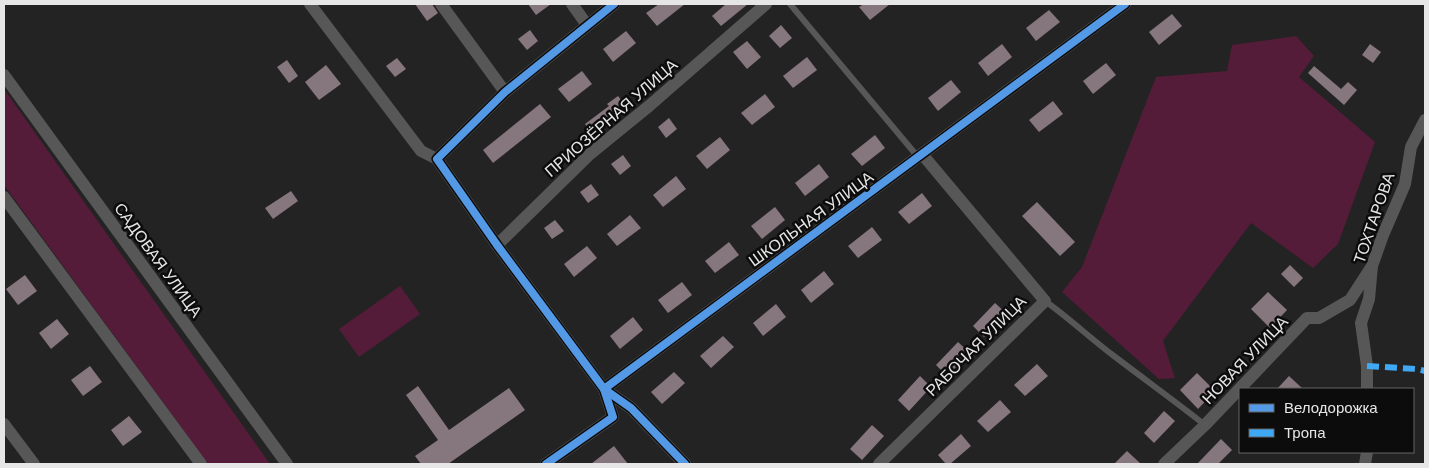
<svg xmlns="http://www.w3.org/2000/svg" width="1429" height="468" viewBox="0 0 1429 468" font-family="Helvetica,sans-serif">
<style>
.green{fill:#541c39}
.building{fill:#86767d}
.lines{fill:none;stroke-linecap:round;stroke-linejoin:round}
.lane{stroke:#575757;stroke-width:6}
.street{stroke:#575757;stroke-width:12}
.quiet{stroke:#3fa9f5;stroke-width:6;stroke-dasharray:12 6;stroke-linecap:butt}
.cycleway-casing{stroke:#0d0c0c;stroke-width:11}
.cycleway{stroke:#5399e6;stroke-width:8}
.labels{text-anchor:middle;dominant-baseline:central;stroke-width:5;stroke-linejoin:round;paint-order:stroke}
.street-label{font-size:16px;fill:#e7e6e6;stroke:#0d0c0c}
</style>
<rect width="100%" height="100%" fill="#242323"/>
<g class="green">
<path d="M 1296,36 L 1314,56 L 1299,77 L 1375,142 L 1338,244 L 1313,268 L 1251,223 L 1163,341 L 1175,378 L 1159,379 L 1062,292 L 1082,267 L 1156,77 L 1227,71 L 1232,45 Z"/>
<path d="M 4,89 L 270,464 L 208,464 L 4,185 Z"/>
<path d="M 400,286 L 420,314 L 359,357 L 339,329 Z"/>
</g>
<g class="building">
<path d="M 415,4 L 432,4 L 438,13 L 427,21 Z"/>
<path d="M 528,4 L 551,4 L 536,15 Z"/>
<path d="M 659,4 L 685,4 L 657,26 L 646,13 Z"/>
<path d="M 726,4 L 748,4 L 721,26 L 712,16 Z"/>
<path d="M 864,4 L 890,4 L 870,20 L 859,7 Z"/>
<path d="M 1049,10 L 1060,22 L 1036,41 L 1026,28 Z"/>
<path d="M 1172,14 L 1182,26 L 1159,45 L 1149,32 Z"/>
<path d="M 781,25 L 792,38 L 780,48 L 769,36 Z"/>
<path d="M 530,30 L 538,41 L 527,50 L 518,39 Z"/>
<path d="M 626,31 L 636,43 L 613,62 L 603,49 Z"/>
<path d="M 747,41 L 761,57 L 747,69 L 733,52 Z"/>
<path d="M 1002,44 L 1012,57 L 988,76 L 978,63 Z"/>
<path d="M 1370,44 L 1381,52 L 1373,63 L 1362,55 Z"/>
<path d="M 807,57 L 817,70 L 793,88 L 783,76 Z"/>
<path d="M 397,58 L 406,69 L 395,77 L 386,66 Z"/>
<path d="M 287,60 L 298,76 L 289,83 L 277,67 Z"/>
<path d="M 1106,63 L 1116,75 L 1093,94 L 1083,81 Z"/>
<path d="M 326,65 L 341,84 L 319,100 L 305,82 Z"/>
<path d="M 1314,66 L 1341,89 L 1348,82 L 1357,90 L 1344,105 L 1308,73 Z"/>
<path d="M 582,71 L 592,84 L 569,102 L 558,89 Z"/>
<path d="M 951,80 L 961,92 L 938,111 L 928,98 Z"/>
<path d="M 765,94 L 775,107 L 752,125 L 741,113 Z"/>
<path d="M 618,96 L 627,107 L 603,125 L 604,127 L 593,135 L 585,124 L 609,106 L 607,104 Z"/>
<path d="M 1053,101 L 1063,114 L 1039,132 L 1029,120 Z"/>
<path d="M 540,104 L 551,117 L 493,163 L 483,150 Z"/>
<path d="M 669,118 L 677,129 L 666,138 L 658,127 Z"/>
<path d="M 875,135 L 885,148 L 862,166 L 851,154 Z"/>
<path d="M 720,137 L 730,150 L 707,169 L 696,156 Z"/>
<path d="M 623,155 L 631,166 L 620,175 L 611,164 Z"/>
<path d="M 819,164 L 829,177 L 805,196 L 795,183 Z"/>
<path d="M 676,176 L 686,189 L 663,207 L 653,195 Z"/>
<path d="M 591,184 L 599,195 L 588,203 L 580,192 Z"/>
<path d="M 291,191 L 298,201 L 273,219 L 265,208 Z"/>
<path d="M 922,193 L 932,206 L 909,224 L 898,212 Z"/>
<path d="M 1037,202 L 1075,242 L 1060,256 L 1022,216 Z"/>
<path d="M 775,207 L 785,220 L 762,239 L 751,226 Z"/>
<path d="M 630,215 L 641,228 L 617,246 L 607,234 Z"/>
<path d="M 555,220 L 564,231 L 552,239 L 544,228 Z"/>
<path d="M 872,227 L 882,240 L 858,258 L 848,246 Z"/>
<path d="M 729,242 L 739,255 L 715,273 L 705,261 Z"/>
<path d="M 587,246 L 597,258 L 574,277 L 564,264 Z"/>
<path d="M 1290,265 L 1303,278 L 1294,287 L 1281,274 Z"/>
<path d="M 824,271 L 834,284 L 811,303 L 801,290 Z"/>
<path d="M 25,275 L 37,291 L 18,305 L 6,289 Z"/>
<path d="M 682,282 L 692,295 L 668,313 L 658,300 Z"/>
<path d="M 1268,292 L 1287,310 L 1270,328 L 1251,309 Z"/>
<path d="M 995,303 L 1007,314 L 984,337 L 973,326 Z"/>
<path d="M 776,304 L 786,317 L 763,336 L 753,323 Z"/>
<path d="M 633,317 L 643,330 L 620,349 L 610,336 Z"/>
<path d="M 57,319 L 69,334 L 51,349 L 39,333 Z"/>
<path d="M 723,336 L 734,347 L 711,368 L 700,356 Z"/>
<path d="M 958,342 L 970,353 L 947,376 L 936,365 Z"/>
<path d="M 1037,364 L 1048,376 L 1025,396 L 1014,385 Z"/>
<path d="M 90,366 L 102,382 L 83,396 L 71,380 Z"/>
<path d="M 674,372 L 685,383 L 662,404 L 651,392 Z"/>
<path d="M 1197,373 L 1215,391 L 1198,409 L 1180,390 Z"/>
<path d="M 920,376 L 931,387 L 909,411 L 898,400 Z"/>
<path d="M 1289,376 L 1303,389 L 1277,389 Z"/>
<path d="M 418,386 L 449,430 L 509,388 L 525,410 L 448,464 L 421,464 L 415,456 L 438,440 L 406,395 Z"/>
<path d="M 1000,400 L 1011,412 L 988,432 L 977,421 Z"/>
<path d="M 1164,411 L 1175,421 L 1154,443 L 1144,433 Z"/>
<path d="M 129,416 L 142,432 L 123,446 L 111,430 Z"/>
<path d="M 872,425 L 884,436 L 862,460 L 850,449 Z"/>
<path d="M 961,434 L 971,446 L 950,464 L 946,464 L 938,455 Z"/>
<path d="M 1221,439 L 1232,450 L 1218,464 L 1197,464 Z"/>
<path d="M 614,446 L 628,464 L 591,464 Z"/>
<path d="M 1127,451 L 1141,464 L 1114,464 Z"/>
</g>
<g class="lines">
<g class="lane">
<path d="M 790,4 L 918,157"/>
<path d="M 1045,301 C 1069,318 1090,338 1114,356 C 1144,379 1175,401 1205,425"/>
</g>
<g class="street">
<path d="M 310,4 L 421,151 L 437,159"/>
<path d="M 441,4 L 505,92"/>
<path d="M 572,4 L 587,25"/>
<path d="M 614,4 L 505,92 L 437,159 L 497,245 L 604,389 L 631,408 L 685,464"/>
<path d="M 4,75 L 287,464"/>
<path d="M 4,197 L 201,464"/>
<path d="M 497,245 L 590,154 L 649,106 L 766,4"/>
<path d="M 1367,389 L 1367,366 L 1361,323 L 1369,299 L 1372,266 L 1383,235 L 1405,184 L 1411,147 L 1425,120"/>
<path d="M 4,424 L 34,464"/>
<path d="M 546,464 L 613,417 L 604,389 L 1125,4"/>
<path d="M 879,464 L 1045,301 L 922,154"/>
<path d="M 1164,464 L 1205,425 L 1307,318 L 1319,318 L 1350,300 L 1372,266"/>
<path d="M 1365,464 L 1367,452"/>
</g>
<path class="quiet" d="M 1367,366 L 1417,369 L 1425,371"/>
<defs>
<g id="cycleway">
<path d="M 614,4 L 505,92 L 437,159 L 497,245 L 604,389 L 631,408 L 685,464"/>
<path d="M 546,464 L 613,417 L 604,389 L 1125,4"/>
</g>
</defs>
<use href="#cycleway" class="cycleway-casing"/>
<use href="#cycleway" class="cycleway"/>
</g>
<g class="labels">
<g class="street-label">
<text transform="translate(611 118) rotate(-41)">ПРИОЗЁРНАЯ УЛИЦА</text>
<text transform="translate(1374 218) rotate(-71)">ТОХТАРОВА</text>
<text transform="translate(811 219) rotate(-36)">ШКОЛЬНАЯ УЛИЦА</text>
<text transform="translate(158 260) rotate(54)">САДОВАЯ УЛИЦА</text>
<text transform="translate(976 346) rotate(-45)">РАБОЧАЯ УЛИЦА</text>
<text transform="translate(1245 360) rotate(-46)">НОВАЯ УЛИЦА</text>
</g>
</g>
<rect width="1429" height="468" fill="none" stroke="#e7e6e6" stroke-width="10"/>
<rect x="1239" y="388" width="175" height="65" fill="#0d0c0c" stroke="#646363"/>
<rect x="1249" y="404" width="25" height="8" fill="#5399e6" stroke="#646363"/>
<text x="1284" y="413" font-size="15" fill="#e7e6e6">Велодорожка</text>
<rect x="1249" y="429" width="25" height="8" fill="#3fa9f5" stroke="#646363"/>
<text x="1284" y="438" font-size="15" fill="#e7e6e6">Тропа</text>
</svg>
